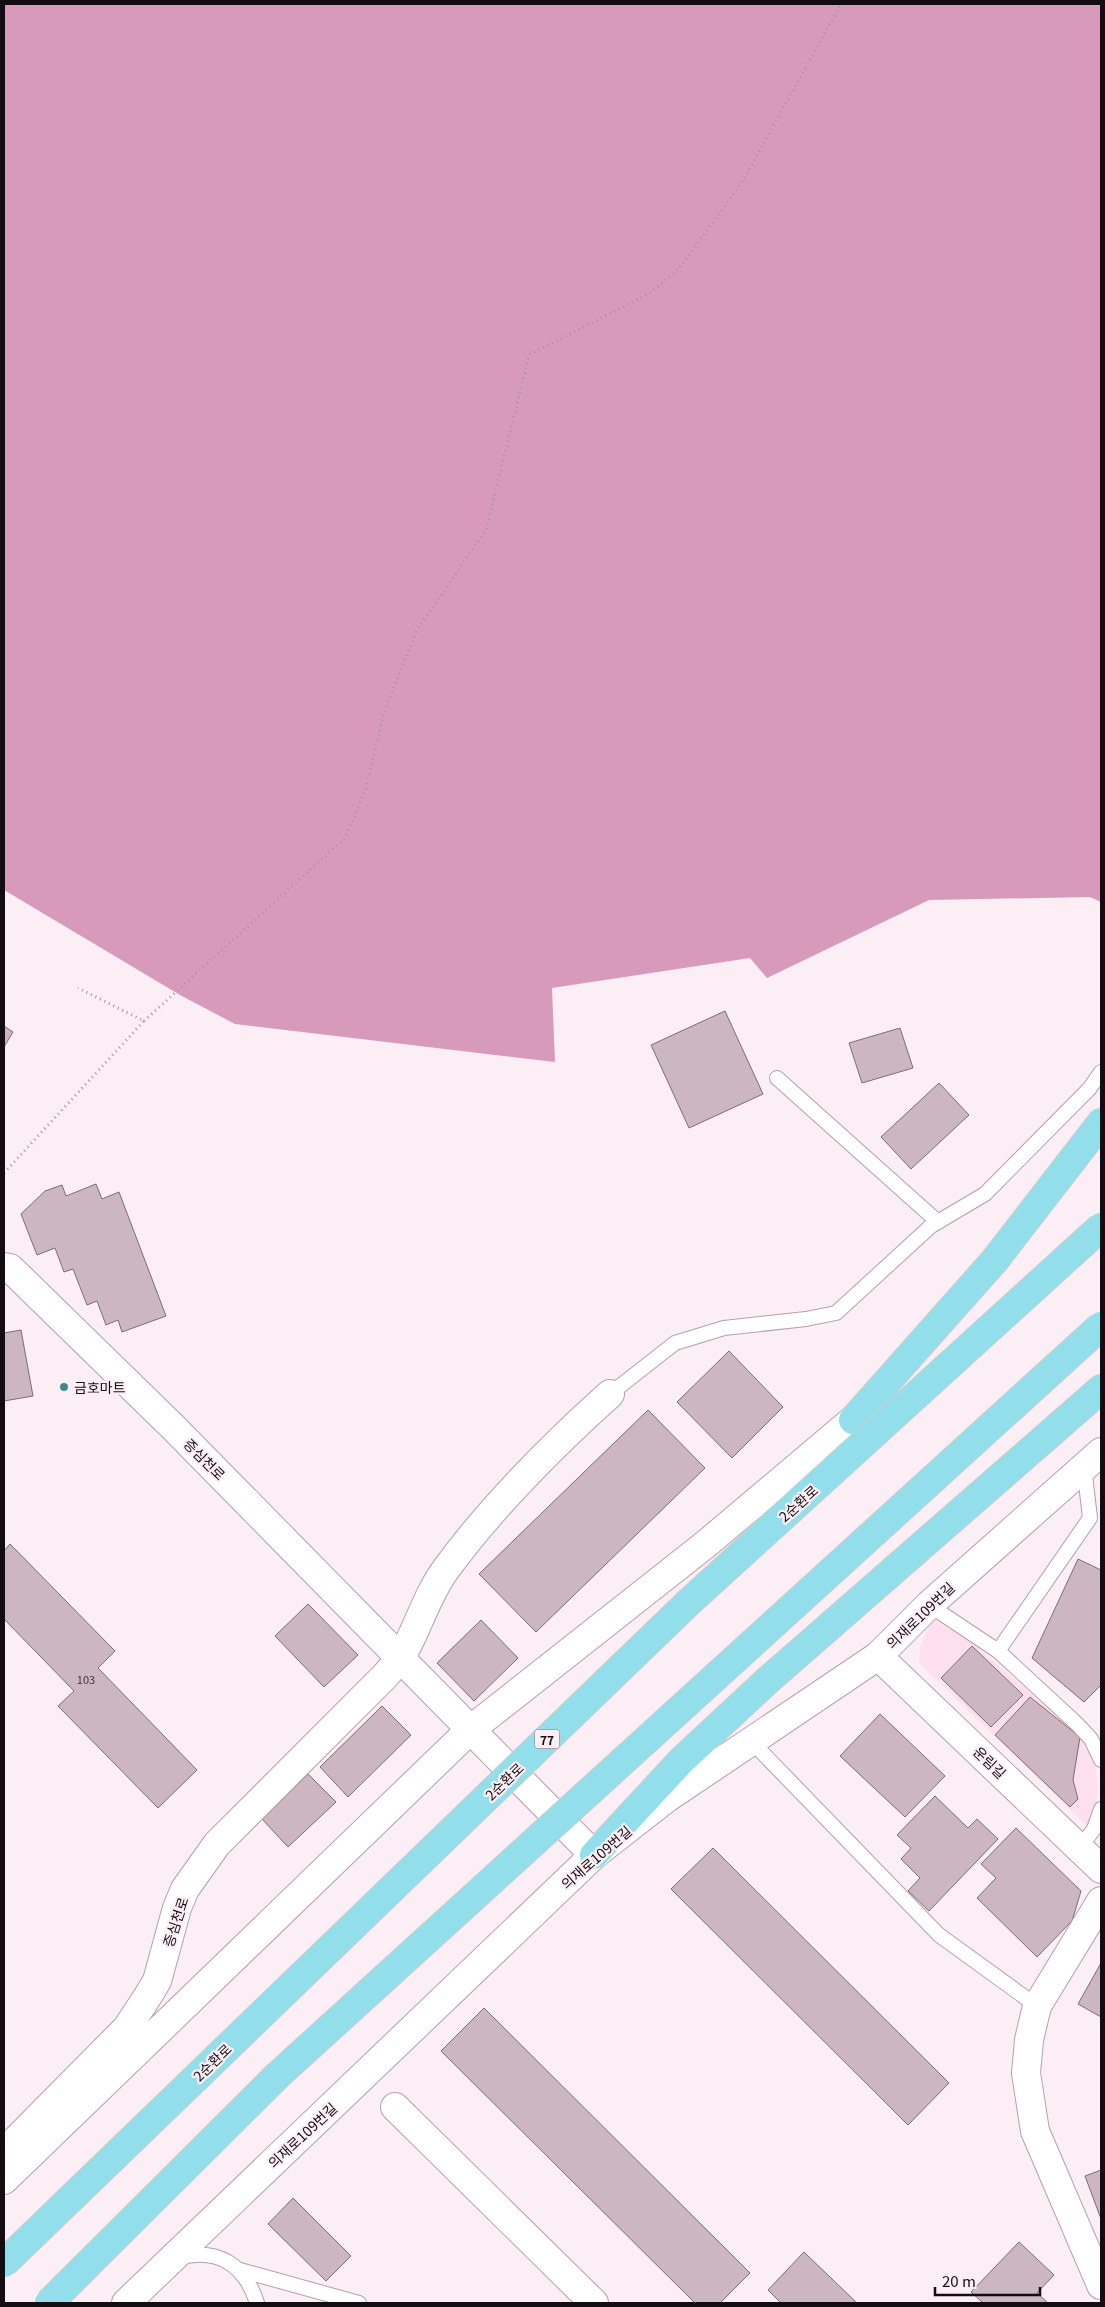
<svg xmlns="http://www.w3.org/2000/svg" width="1105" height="2307" viewBox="0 0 1105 2307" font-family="Georgia,'Noto Sans KR',serif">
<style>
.built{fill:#fedfef}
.forest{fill:#d89abb}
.building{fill:#ccb6c1;stroke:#7f6b75}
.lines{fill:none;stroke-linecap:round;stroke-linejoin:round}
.service-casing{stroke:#b59faa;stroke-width:16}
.minor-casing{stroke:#b59faa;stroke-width:30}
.tertiary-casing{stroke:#b59faa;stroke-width:30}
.trunk-casing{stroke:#d0cecf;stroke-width:30}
.path{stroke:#a2979d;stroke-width:3;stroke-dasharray:1 4;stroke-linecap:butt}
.service{stroke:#fff;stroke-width:14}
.minor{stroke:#fff;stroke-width:28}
.tertiary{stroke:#fff;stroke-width:28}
.trunk{stroke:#92deeb;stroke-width:28}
.trunk-bridge-casing{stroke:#d0cecf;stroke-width:30;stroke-linecap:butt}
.trunk-bridge{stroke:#92deeb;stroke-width:28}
.poi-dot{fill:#418792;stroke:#fceef5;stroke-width:2}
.labels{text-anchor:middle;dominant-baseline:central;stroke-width:4.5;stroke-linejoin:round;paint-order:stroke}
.number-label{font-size:11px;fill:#41363c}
.shield{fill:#fceef5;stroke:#595055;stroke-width:1}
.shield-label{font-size:12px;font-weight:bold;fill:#130c10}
.poi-label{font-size:14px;fill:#130c10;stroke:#fceef5;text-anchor:start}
.street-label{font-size:14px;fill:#130c10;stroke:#fceef5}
</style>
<rect width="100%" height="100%" fill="#fceef5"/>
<path class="built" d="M 932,1619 L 969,1640 L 1086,1740 L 1095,1759 L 1098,1787 L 1095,1817 L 1088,1827 L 919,1663 L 920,1647 Z"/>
<path class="forest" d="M 4,4 L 1101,4 L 1101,902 L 1090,897 L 929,900 L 767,978 L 750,958 L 552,988 L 555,1062 L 235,1024 L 180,995 L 4,890 Z"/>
<g class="building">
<path d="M 725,1011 L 763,1094 L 689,1128 L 651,1045 Z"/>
<path d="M 4,1026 L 13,1032 L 4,1047 Z"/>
<path d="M 900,1028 L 913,1068 L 862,1083 L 849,1043 Z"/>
<path d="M 939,1083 L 969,1115 L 911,1169 L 881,1137 Z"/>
<path d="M 96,1184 L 102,1199 L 119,1192 L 166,1316 L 122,1332 L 118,1320 L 106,1325 L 97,1301 L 87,1305 L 73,1269 L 64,1272 L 55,1248 L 37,1255 L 21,1214 L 45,1191 L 62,1185 L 66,1196 Z"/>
<path d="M 21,1330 L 33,1396 L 4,1401 L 4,1333 Z"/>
<path d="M 729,1351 L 783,1407 L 732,1458 L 677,1402 Z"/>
<path d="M 648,1410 L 705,1468 L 536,1632 L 479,1574 Z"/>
<path d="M 10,1544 L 115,1651 L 98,1668 L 197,1770 L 158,1808 L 58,1706 L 74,1691 L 4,1619 L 4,1551 Z"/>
<path d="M 1078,1559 L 1101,1570 L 1101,1685 L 1084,1702 L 1032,1658 Z"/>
<path d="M 308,1604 L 358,1655 L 324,1687 L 275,1636 Z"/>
<path d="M 481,1620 L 518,1658 L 474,1701 L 437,1663 Z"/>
<path d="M 972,1646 L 1023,1695 L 991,1727 L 941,1678 Z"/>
<path d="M 1030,1697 L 1080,1737 L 1073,1780 L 1078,1799 L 1070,1807 L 995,1735 Z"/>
<path d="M 382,1706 L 411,1735 L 348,1797 L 320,1767 Z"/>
<path d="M 880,1714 L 945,1776 L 905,1817 L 840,1756 Z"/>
<path d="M 308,1774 L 336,1802 L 288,1847 L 262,1819 Z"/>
<path d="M 935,1796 L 968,1828 L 977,1819 L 998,1839 L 929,1911 L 908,1891 L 920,1878 L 901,1859 L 911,1848 L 897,1835 Z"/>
<path d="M 1016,1828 L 1081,1891 L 1072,1921 L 1037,1957 L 977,1898 L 996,1878 L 981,1864 Z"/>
<path d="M 713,1848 L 949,2083 L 908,2125 L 671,1889 Z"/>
<path d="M 1101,1963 L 1101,2017 L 1078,2004 Z"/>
<path d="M 484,2008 L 750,2273 L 720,2303 L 695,2303 L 441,2051 Z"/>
<path d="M 1101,2170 L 1101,2219 L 1085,2176 Z"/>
<path d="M 293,2198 L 351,2256 L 326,2281 L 268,2224 Z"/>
<path d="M 1019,2242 L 1054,2275 L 1037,2293 L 1048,2303 L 983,2303 L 971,2292 Z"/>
<path d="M 804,2252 L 857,2303 L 781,2303 L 768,2290 Z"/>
</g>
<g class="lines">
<defs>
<g id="service">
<path d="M 777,1078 L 938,1222"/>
<path d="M 610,1394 L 675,1343 L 724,1328 L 806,1319 L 836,1313 L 931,1226 L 985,1194 L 1090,1088 L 1101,1072"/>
<path d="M 929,1605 L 998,1651 L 1077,1724 L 1091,1739 L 1101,1760"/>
<path d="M 998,1651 L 1090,1518 L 1084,1466"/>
<path d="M 750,1740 L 939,1935 L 1037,2006"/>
<path d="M 1079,1849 L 1094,1829 L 1101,1809"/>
<path d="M 178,2258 C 218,2247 245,2265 257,2303"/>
<path d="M 240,2270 L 359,2303"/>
</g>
<g id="minor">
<path d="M 4,1267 L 10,1268 L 174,1428 L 594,1855"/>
<path d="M 1101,1452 L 929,1605 L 878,1656 L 1101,1869"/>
<path d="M 1101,1901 L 1037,2006 L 1029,2040 L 1026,2073 L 1035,2131 L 1101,2285"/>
<path d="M 395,2107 L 594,2303"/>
<path d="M 4,2152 L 127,2028 L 146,1999 L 157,1981 L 177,1908 L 185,1889 L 217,1844 L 384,1677 C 389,1671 396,1664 401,1657 C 418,1629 426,1596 446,1569 C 493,1505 551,1447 610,1394"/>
</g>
<g id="tertiary">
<path d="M 4,2180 L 470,1730 L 706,1544 L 853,1420"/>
<path d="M 126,2303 L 594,1855 L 667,1798 L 878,1656"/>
</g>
<g id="trunk">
<path d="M 853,1420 L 995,1260 L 1101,1123"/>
<path d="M 594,1855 L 681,1761 L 767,1681 L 1101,1389"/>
</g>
</defs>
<use href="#service" class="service-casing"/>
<use href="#minor" class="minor-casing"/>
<use href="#tertiary" class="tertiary-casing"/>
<use href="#trunk" class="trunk-casing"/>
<g class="path">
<path d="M 144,1021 L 345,838 L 365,791 L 385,709 L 417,630 L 486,530 L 529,355 L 650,293 L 678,270 L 741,184 L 841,4"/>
<path d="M 4,1173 L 144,1021 L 78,988"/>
</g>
<use href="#service" class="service"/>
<use href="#minor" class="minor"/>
<use href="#tertiary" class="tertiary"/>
<use href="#trunk" class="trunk"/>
<defs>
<g id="trunk-bridge">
<path d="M 4,2263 L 689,1602 L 1101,1227"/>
<path d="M 49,2303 L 277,2076 L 1101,1326"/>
</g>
</defs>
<use href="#trunk-bridge" class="trunk-bridge-casing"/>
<use href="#trunk-bridge" class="trunk-bridge"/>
</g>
<circle class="poi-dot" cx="64" cy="1387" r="5"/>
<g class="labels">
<g class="number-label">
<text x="86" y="1679">103</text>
</g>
<rect class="shield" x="534.5" y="1729.5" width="25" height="19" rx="4"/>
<g class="shield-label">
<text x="547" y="1739">77</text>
</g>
<g class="poi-label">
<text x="74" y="1387">금호마트</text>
</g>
<g class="street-label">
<text transform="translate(205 1459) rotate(45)">증심천로</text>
<text transform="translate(798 1503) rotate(-42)">2순환로</text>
<text transform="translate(920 1615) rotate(-44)">의재로109번길</text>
<text transform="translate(990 1762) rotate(44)">운림길</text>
<text transform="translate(504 1781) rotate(-44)">2순환로</text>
<text transform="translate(596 1857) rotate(-41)">의재로109번길</text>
<text transform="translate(175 1922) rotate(-72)">증심천로</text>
<text transform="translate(212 2062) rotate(-44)">2순환로</text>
<text transform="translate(302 2135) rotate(-43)">의재로109번길</text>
</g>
</g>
<rect width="1105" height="2307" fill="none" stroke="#130c10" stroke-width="10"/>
<path d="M935 2287v8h105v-8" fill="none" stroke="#130c10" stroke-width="2.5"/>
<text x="942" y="2287" font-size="15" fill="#130c10" stroke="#fceef5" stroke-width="4" paint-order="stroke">20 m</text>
</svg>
